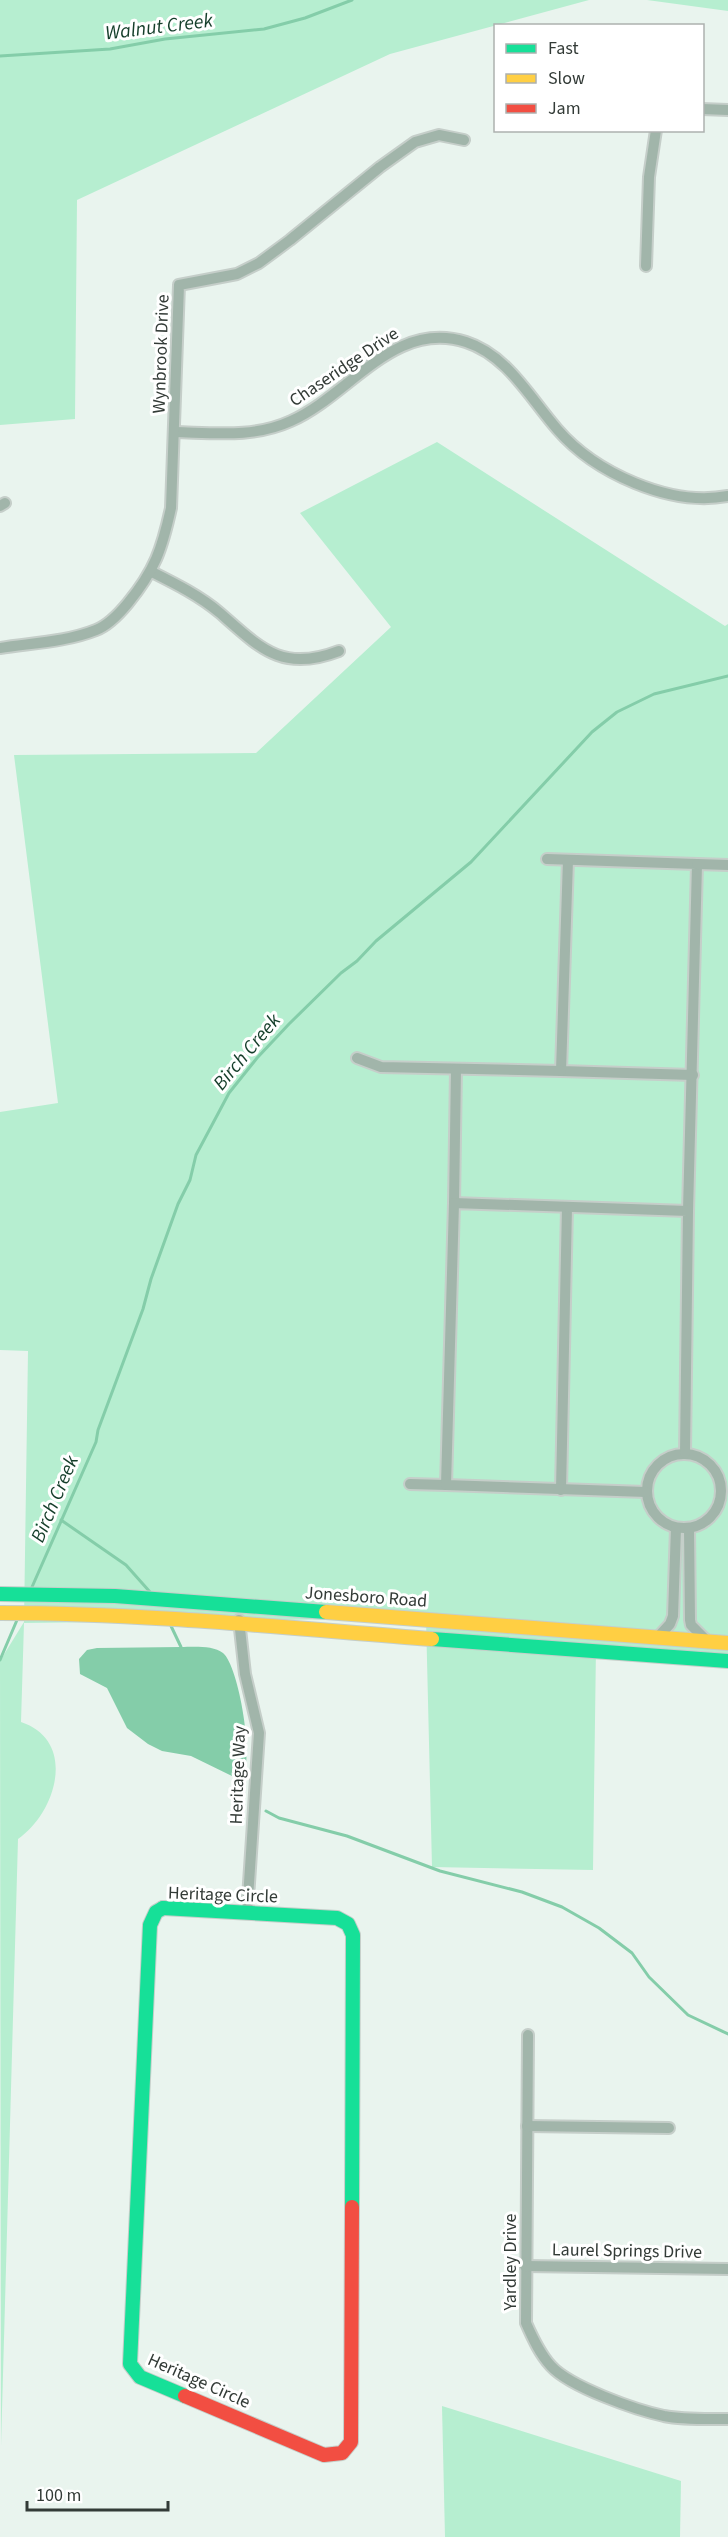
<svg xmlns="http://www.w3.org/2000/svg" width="728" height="2537" viewBox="0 0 728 2537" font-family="'Source Sans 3',sans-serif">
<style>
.green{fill:#b6eed0}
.water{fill:#84cda9}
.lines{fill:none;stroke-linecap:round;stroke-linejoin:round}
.stream{stroke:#84cda9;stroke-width:3}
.street-casing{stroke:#c5cec9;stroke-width:14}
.fast-casing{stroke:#c5cec9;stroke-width:16}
.slow-casing{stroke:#c5cec9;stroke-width:16}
.jam-casing{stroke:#c5cec9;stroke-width:16}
.street{stroke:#a1b5aa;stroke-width:10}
.fast{stroke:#16e098;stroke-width:14}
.slow{stroke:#ffcf43;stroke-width:14}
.jam{stroke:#f24e42;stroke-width:14}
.labels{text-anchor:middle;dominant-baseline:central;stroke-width:6;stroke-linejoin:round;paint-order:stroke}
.street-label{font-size:18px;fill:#333b37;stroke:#fff}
.water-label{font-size:20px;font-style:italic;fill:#143e2a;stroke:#fff}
</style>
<rect width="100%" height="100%" fill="#e9f4ee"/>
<g class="green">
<path d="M 0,0 L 589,0 L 390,54 L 77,200 L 75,419 L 0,425 Z"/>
<path d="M 647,0 L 728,0 L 728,11 Z"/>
<path d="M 437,442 L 725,626 L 728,624 L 728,1654 L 596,1647 L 593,1870 L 432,1867 L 426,1618 L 24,1623 L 21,1722 C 78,1741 56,1813 18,1839 L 1,2446 L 0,1661 L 24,1622 L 28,1351 L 0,1350 L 0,1112 L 58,1103 L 14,755 L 256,753 L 391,627 L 300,513 Z"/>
<path d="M 442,2406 L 681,2481 L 680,2537 L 445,2537 Z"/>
</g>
<path class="water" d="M 181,1647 C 192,1647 213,1645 223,1653 C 239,1666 255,1762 242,1778 L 234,1777 L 191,1756 L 162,1751 L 148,1744 L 127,1728 L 107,1688 L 80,1674 L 79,1659 L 87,1650 L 97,1648 Z"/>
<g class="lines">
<g class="stream">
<path d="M 0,56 L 110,49 L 165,39 L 264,29 L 305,18 L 352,0"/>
<path d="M 61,1520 L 126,1565 L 150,1592"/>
<path d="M 32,1587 L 96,1442 L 98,1430 L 143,1309 L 151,1279 L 178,1204 L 190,1180 L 196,1155 L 229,1093 L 257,1058 L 289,1024 L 341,973 L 357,961 L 376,941 L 471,862 L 592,732 L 617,712 L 654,694 L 728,676"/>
<path d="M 171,1626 L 181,1647"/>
<path d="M 0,1660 L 17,1620"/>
<path d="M 266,1811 L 279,1818 L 347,1836 L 440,1871 L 522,1892 L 562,1907 L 599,1928 L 632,1953 L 649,1977 L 688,2015 L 728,2034"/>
</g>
<defs>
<g id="street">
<path d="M 702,109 L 728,110"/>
<path d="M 646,266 L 649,177 L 656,130"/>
<path d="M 175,432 C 215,433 254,438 291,421 C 350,395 394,319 466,342 C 507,355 530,398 557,429 C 595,473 670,507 728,496"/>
<path d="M 0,506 L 5,503"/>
<path d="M 152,572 C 176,584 200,596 220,613 C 260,648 282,673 339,651"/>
<path d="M 0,648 C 32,643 66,642 96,630 C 109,625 119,614 128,603 C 155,570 162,549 171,508 L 179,285 L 237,274 L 259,263 L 290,240 L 380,167 L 415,142 L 439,135 L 464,140"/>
<path d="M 547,859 L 697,864 L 688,1211"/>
<path d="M 568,860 L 561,1071 L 693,1075"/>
<path d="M 697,864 L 728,865"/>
<path d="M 357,1058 L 381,1067 L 561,1071"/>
<path d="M 454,1203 L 456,1069"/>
<circle cx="684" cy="1491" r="37"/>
<path d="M 410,1484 L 446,1485"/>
<path d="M 561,1490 L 567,1207"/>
<path d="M 646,1492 L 446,1485 L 454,1203 L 688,1211 L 685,1453"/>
<path d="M 689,1528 L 690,1620 L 691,1625 L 706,1640"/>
<path d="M 239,1620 L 245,1674 L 259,1733 L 247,1913"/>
<path d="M 658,1637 L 670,1624 L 673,1616 L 676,1528"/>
<path d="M 528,2035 L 526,2323 C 533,2339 540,2354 551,2366 C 570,2387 636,2410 664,2416 C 685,2420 707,2419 728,2419"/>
<path d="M 527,2126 L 669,2128"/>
<path d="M 525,2266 L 728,2269"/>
</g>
<g id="fast">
<path d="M 0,1594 L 115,1596 L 326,1612"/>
<path d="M 432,1639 L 728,1661"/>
<path d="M 163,1908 L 337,1918 L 348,1924 L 353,1935 L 352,2207"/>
<path d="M 163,1908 L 156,1912 L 150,1925 L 130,2364 L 140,2377 L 185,2396"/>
</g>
<g id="slow">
<path d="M 326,1612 L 728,1643"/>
<path d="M 0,1613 C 144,1613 288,1628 432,1639"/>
</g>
<path id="jam" d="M 185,2396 L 324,2455 L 342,2453 L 351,2442 L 352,2207"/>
</defs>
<use href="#street" class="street-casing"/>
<use href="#fast" class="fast-casing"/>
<use href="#slow" class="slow-casing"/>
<use href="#jam" class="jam-casing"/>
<use href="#street" class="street"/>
<use href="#fast" class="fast"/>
<use href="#slow" class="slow"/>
<use href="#jam" class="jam"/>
</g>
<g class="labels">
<g class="street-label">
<text transform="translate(161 354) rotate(-88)">Wynbrook Drive</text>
<text transform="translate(344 367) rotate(-34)">Chaseridge Drive</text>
<text transform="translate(366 1597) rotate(4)">Jonesboro Road</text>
<text transform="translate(238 1775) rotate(-88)">Heritage Way</text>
<text transform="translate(223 1895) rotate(2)">Heritage Circle</text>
<text transform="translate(627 2251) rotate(1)">Laurel Springs Drive</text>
<text transform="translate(510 2262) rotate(-90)">Yardley Drive</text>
<text transform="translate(199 2381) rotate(24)">Heritage Circle</text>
</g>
<g class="water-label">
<text transform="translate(159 27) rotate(-7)">Walnut Creek</text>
<text transform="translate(247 1052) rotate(-50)">Birch Creek</text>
<text transform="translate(55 1499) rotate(-67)">Birch Creek</text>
</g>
</g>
<rect x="494" y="24" width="210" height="108" fill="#ffffff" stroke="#adb1af" stroke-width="1.5"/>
<rect x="506" y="44" width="30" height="9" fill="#16e098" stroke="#adb1af" stroke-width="1.5"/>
<text x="548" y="54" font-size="18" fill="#333b37">Fast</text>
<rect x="506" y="74" width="30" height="9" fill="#ffcf43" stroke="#adb1af" stroke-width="1.5"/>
<text x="548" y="84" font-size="18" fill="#333b37">Slow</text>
<rect x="506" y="104" width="30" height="9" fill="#f24e42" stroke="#adb1af" stroke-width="1.5"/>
<text x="548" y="114" font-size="18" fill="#333b37">Jam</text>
<path d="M27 2501v9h141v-9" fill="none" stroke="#333b37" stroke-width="3"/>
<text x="36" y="2501" font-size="18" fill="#333b37" stroke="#ffffff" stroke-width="4.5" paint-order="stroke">100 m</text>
</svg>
